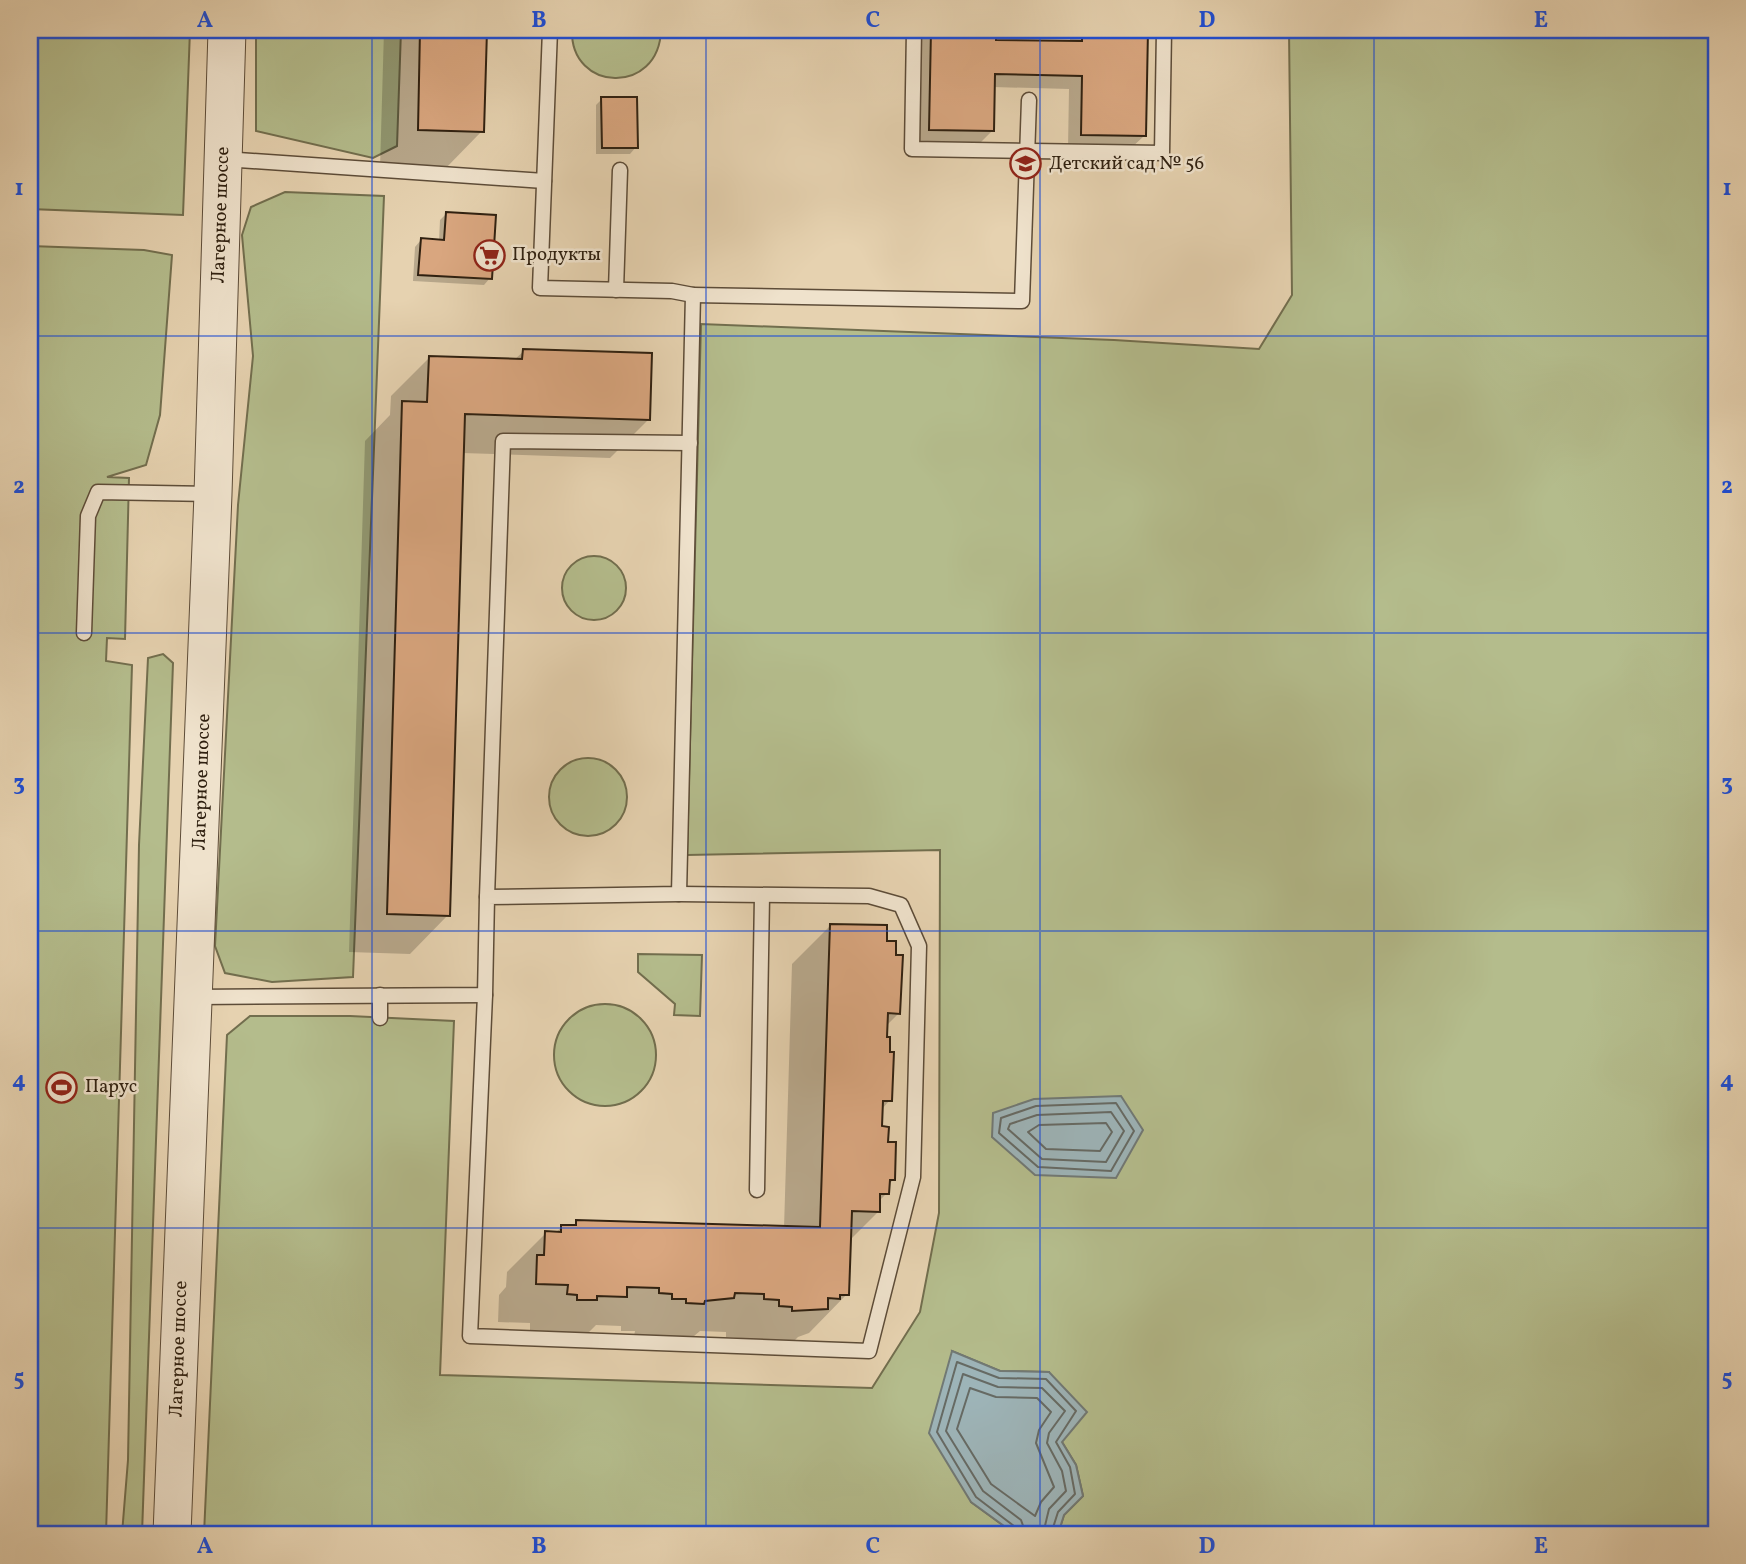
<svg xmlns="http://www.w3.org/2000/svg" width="1746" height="1564" viewBox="0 0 1746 1564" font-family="Vollkorn,serif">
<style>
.green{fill:#b4bc8c;stroke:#726e4e;stroke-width:2}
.water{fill:#9db4b8;stroke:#717975;stroke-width:2}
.shadow{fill:#0003}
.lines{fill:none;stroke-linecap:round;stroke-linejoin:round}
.shore{stroke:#666a64;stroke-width:2}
.building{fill:#d9a67f;stroke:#2f2010;stroke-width:2}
.service-casing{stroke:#5d4c38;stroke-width:17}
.tertiary-casing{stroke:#5d4c38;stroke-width:39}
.service{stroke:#efe2cc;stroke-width:14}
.tertiary{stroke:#efe2cc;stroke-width:37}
.grid{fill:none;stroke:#1d4ed8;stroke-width:2;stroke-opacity:0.55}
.labels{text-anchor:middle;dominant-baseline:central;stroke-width:5;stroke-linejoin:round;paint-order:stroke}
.poi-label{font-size:19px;fill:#2f2010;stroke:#efe2cc;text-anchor:start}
.street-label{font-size:19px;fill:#2f2010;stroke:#efe2cc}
.neatline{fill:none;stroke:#1d4ed8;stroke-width:2.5}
.grid-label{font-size:23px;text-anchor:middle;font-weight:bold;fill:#1d4ed8}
</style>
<rect width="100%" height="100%" fill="#e6d2b0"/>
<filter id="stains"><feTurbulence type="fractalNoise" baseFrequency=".00286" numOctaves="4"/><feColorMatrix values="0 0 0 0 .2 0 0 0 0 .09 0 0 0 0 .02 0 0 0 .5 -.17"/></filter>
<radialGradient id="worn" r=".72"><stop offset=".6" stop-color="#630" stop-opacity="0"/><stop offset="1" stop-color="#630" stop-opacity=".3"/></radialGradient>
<g class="green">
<path d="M 30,30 L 190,30 L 183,215 L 30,209 Z"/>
<path d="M 256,30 L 401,30 L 397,146 L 373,158 L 256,131 Z"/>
<path d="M 572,30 L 661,30 C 659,96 570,92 572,30 Z"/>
<path d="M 1289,30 L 1716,30 L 1716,1534 L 1058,1534 L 1064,1515 L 1083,1496 L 1076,1465 L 1062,1442 L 1049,1372 L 1000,1371 L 952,1351 L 971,1502 L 1015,1534 L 204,1534 L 227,1035 L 250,1016 L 350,1016 L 454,1021 L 440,1375 L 872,1388 L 920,1312 L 939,1213 L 940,850 L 687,855 L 701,324 L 1114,340 L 1259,349 L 1292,295 Z"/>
<path d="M 285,192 L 384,196 L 353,977 L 272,982 L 225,973 L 215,946 L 238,505 L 253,356 L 242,235 L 251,207 Z"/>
<path d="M 30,246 L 144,250 L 172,255 L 160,415 L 146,465 L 107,477 L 129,478 L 125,639 L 107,638 L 106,661 L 132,665 L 106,1534 L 30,1534 Z"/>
<circle cx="594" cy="588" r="32"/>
<path d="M 163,654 L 173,663 L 142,1534 L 122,1534 L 128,1460 L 139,845 L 148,658 Z"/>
<circle cx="588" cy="797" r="39"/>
<path d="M 638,954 L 702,955 L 700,1016 L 674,1015 L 675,1004 L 638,972 Z"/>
<circle cx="605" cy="1055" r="51"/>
</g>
<g class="water">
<path d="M 1121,1096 L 1143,1130 L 1116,1178 L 1035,1175 L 992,1137 L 993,1113 L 1034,1099 Z"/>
<path d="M 952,1351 L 1000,1371 L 1049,1372 L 1087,1412 L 1062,1442 L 1076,1465 L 1083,1496 L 1064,1515 L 1058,1534 L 1015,1534 L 971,1502 L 929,1433 Z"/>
</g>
<g class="shadow">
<path d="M 384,30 L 485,30 L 482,131 L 444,170 L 380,168 Z"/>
<path d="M 918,30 L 994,30 L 994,42 L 1070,43 L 1070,30 L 1146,30 L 1144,136 L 1130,149 L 1068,148 L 1069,89 L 993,87 L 992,131 L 979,144 L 916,143 Z"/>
<path d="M 602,99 L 636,147 L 630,154 L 596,154 L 596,105 Z"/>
<path d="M 446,214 L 490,278 L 484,285 L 413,281 L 415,247 L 421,240 L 439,241 L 440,220 Z"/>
<path d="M 524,351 L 649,419 L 610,458 L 462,453 L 448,915 L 410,954 L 349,952 L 365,441 L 390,415 L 391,396 L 429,358 L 514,360 Z"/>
<path d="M 831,925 L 885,943 L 899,1013 L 886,1026 L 890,1100 L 881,1110 L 880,1128 L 893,1180 L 888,1185 L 887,1193 L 878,1202 L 878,1212 L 849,1241 L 847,1294 L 809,1333 L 798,1337 L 788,1347 L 741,1344 L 741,1338 L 726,1337 L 726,1332 L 700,1331 L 694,1336 L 668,1338 L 634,1336 L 635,1331 L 621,1331 L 621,1326 L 596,1325 L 587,1334 L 530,1332 L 530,1323 L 498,1322 L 499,1295 L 506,1287 L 507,1272 L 546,1233 L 555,1233 L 562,1227 L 571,1227 L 577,1222 L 784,1228 L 792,964 Z"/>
</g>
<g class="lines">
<g class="shore">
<path d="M 1116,1103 L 1134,1131 L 1111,1171 L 1038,1167 L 999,1133 L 1001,1118 L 1036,1106 Z"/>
<path d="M 1111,1112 L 1124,1131 L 1106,1162 L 1042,1159 L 1008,1129 L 1010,1124 L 1037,1115 Z"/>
<path d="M 1106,1123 L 1112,1132 L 1100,1151 L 1046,1149 L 1028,1132 L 1039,1125 Z"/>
<path d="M 970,1388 L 996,1397 L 1037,1398 L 1051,1412 L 1039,1430 L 1036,1443 L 1054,1487 L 1041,1502 L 1035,1516 L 991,1484 L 957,1429 Z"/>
<path d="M 1017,1534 L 1014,1526 L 976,1497 L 937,1432 L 957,1362 L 999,1378 L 1046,1379 L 1076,1411 L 1056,1442 L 1070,1467 L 1075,1494 L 1058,1512 L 1051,1534"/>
<path d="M 1026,1534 L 1021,1520 L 983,1491 L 946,1431 L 963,1374 L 998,1387 L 1042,1388 L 1065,1411 L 1049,1433 L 1047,1443 L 1062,1471 L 1066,1491 L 1049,1509 L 1043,1534"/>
</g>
</g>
<g class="building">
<path d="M 420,30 L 487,30 L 484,132 L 418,130 Z"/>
<path d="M 931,30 L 996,30 L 996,40 L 1082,41 L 1082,30 L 1148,30 L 1146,136 L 1081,135 L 1082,76 L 995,74 L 994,131 L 929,130 Z"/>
<path d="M 601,97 L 637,97 L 638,148 L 602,148 Z"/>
<path d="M 446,212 L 496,215 L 492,279 L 418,275 L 421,238 L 444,240 Z"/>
<path d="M 523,349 L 652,353 L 650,420 L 465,414 L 450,916 L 387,914 L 402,401 L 427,402 L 429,356 L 522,359 Z"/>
<path d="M 830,924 L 887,925 L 887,941 L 896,941 L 896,955 L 903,955 L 900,1014 L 888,1013 L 887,1037 L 890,1037 L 890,1052 L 894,1052 L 892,1101 L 883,1101 L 882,1126 L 889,1127 L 888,1142 L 896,1142 L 895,1180 L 890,1180 L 889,1194 L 880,1194 L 880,1212 L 852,1211 L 849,1295 L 840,1295 L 840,1299 L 828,1298 L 828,1309 L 792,1311 L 792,1307 L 779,1306 L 779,1300 L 764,1299 L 764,1294 L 735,1293 L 734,1298 L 705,1301 L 704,1304 L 686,1303 L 686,1299 L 672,1299 L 672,1294 L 659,1293 L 659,1288 L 627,1287 L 627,1297 L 597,1296 L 597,1300 L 577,1300 L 577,1295 L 567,1294 L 568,1285 L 536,1284 L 537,1255 L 544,1255 L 545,1231 L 561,1232 L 561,1225 L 576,1225 L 576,1220 L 820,1227 Z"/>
</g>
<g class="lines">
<defs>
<g id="service">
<path d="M 914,30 L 912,149 L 1162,153 L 1164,30"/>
<path d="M 224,159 L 544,181"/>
<path d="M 616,290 L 620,170"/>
<path d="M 693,295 L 1022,301 L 1029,100"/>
<path d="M 84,633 L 88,516 L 98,492 L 211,494"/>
<path d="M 487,897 L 503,441 L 690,443"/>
<path d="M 380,995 L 380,1018"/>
<path d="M 485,995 L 470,1336 L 869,1351 L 913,1177 L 919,946 L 901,905 L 869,896 L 679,894"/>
<path d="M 195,997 L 485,995 L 487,897 L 679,894 L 693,295 L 672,291 L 540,288 L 550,30"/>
<path d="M 757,1190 L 762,896"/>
</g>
<path id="tertiary" d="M 172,1534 L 213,494 L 227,30"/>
</defs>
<use href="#service" class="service-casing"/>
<use href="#tertiary" class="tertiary-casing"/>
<use href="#service" class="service"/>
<use href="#tertiary" class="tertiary"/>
</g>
<path class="grid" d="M 372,30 L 372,1534M 706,30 L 706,1534M 1040,30 L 1040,1534M 1374,30 L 1374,1534M 30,336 L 1716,336M 30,633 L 1716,633M 30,931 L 1716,931M 30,1228 L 1716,1228"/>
<defs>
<symbol id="school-ring" viewBox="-11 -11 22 22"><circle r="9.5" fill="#efe2cc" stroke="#8f2418" stroke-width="1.5"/><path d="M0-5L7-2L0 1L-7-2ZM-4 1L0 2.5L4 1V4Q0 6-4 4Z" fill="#8f2418"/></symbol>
<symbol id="supermarket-ring" viewBox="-11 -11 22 22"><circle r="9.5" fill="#efe2cc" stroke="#8f2418" stroke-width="1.5"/><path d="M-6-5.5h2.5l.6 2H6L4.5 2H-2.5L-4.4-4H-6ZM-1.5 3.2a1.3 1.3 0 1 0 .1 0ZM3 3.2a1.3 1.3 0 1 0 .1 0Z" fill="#8f2418"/></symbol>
<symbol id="stadium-ring" viewBox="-11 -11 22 22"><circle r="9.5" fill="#efe2cc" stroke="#8f2418" stroke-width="1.5"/><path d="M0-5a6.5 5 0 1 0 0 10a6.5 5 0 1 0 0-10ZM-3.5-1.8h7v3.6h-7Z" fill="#8f2418"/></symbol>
</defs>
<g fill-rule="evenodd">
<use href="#school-ring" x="1008" y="146" width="35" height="35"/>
<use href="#supermarket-ring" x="472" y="238" width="35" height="35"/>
<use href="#stadium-ring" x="44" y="1070" width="35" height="35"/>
</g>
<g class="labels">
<g class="poi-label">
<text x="1049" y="164">Детский сад № 56</text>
<text x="512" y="255">Продукты</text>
<text x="85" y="1087">Парус</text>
</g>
<g class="street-label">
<text transform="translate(221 215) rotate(-88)">Лагерное шоссе</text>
<text transform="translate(202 782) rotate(-88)">Лагерное шоссе</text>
<text transform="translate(179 1349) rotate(-88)">Лагерное шоссе</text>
</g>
</g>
<rect width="1746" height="1564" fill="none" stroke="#e6d2b0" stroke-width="77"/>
<rect x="38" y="38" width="1670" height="1488" class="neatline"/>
<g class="grid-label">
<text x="205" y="27">A</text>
<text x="539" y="27">B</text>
<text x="873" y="27">C</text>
<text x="1207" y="27">D</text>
<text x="1541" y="27">E</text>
<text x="19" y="195">1</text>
<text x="1727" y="195">1</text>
<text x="19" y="493">2</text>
<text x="1727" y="493">2</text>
<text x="19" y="790">3</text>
<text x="1727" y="790">3</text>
<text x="19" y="1087">4</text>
<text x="1727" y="1087">4</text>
<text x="19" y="1385">5</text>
<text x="1727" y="1385">5</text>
<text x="205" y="1553">A</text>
<text x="539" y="1553">B</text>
<text x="873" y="1553">C</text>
<text x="1207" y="1553">D</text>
<text x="1541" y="1553">E</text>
</g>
<rect width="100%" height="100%" filter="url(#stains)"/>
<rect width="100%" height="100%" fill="url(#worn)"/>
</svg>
